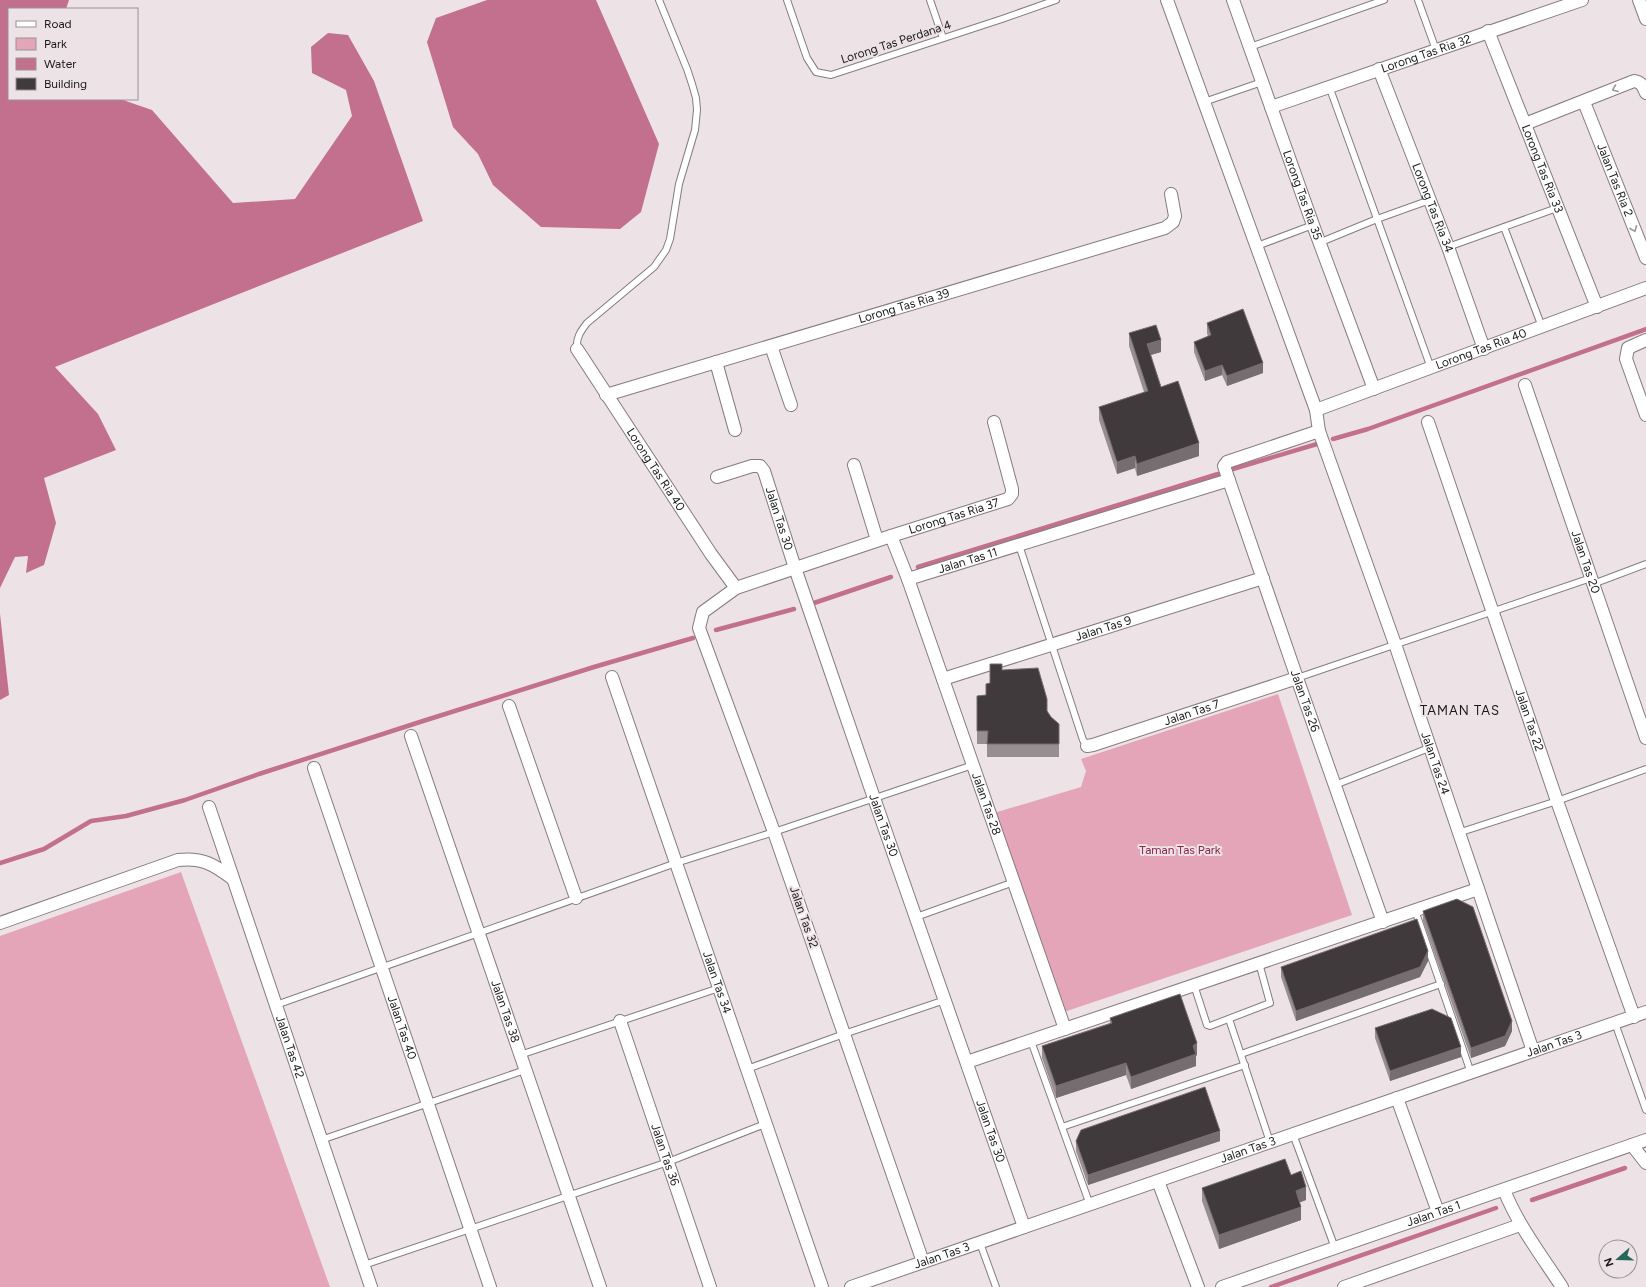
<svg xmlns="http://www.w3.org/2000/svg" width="1646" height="1287" viewBox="0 0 1646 1287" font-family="Figtree,sans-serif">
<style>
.green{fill:#e4a5b9}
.water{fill:#c2708d}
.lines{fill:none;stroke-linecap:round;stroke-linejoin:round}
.stream{stroke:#c2708d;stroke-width:4.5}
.lane-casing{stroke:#857c7f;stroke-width:8}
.street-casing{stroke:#857c7f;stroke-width:14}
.lane{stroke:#fff;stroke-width:6}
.street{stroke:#fff;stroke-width:12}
.wall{fill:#978e91}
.shaded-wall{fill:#756d6f}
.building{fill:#413a3c;stroke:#756d6f}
.oneway{stroke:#989798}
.labels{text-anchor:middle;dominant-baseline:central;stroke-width:4;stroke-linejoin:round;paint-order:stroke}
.street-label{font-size:12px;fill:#1b1819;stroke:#ede3e6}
.park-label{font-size:12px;fill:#872450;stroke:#ede3e6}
.neighbourhood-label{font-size:13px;letter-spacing:1px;fill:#1b1819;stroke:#ede3e6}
</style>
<rect width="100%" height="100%" fill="#ede3e6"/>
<g class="green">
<path d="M 1278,694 L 1352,915 L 1061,1013 L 994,813 L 1081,787 L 1086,771 L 1081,759 Z"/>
<path d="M 181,872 L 330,1287 L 0,1287 L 0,936 Z"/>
</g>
<g class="water">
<path d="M 0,0 L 69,0 L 66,9 L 9,9 L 9,99 L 120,99 L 152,110 L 233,203 L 295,199 L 352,116 L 346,90 L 312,73 L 311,47 L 328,33 L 348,35 L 374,81 L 423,221 L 55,367 L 98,414 L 116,450 L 44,478 L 56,523 L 44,565 L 26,573 L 28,556 L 15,557 L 0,588 Z"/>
<path d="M 487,0 L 596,0 L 659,144 L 641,212 L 620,229 L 541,227 L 493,185 L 478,154 L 453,127 L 427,42 L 436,18 Z"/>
<path d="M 0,614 L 9,695 L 0,700 Z"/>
</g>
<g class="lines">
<g class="stream">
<path d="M 1333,439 L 1368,429 L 1646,329"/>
<path d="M 1233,469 L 1317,444"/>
<path d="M 918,567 L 1218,474"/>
<path d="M 814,603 L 891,577"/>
<path d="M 716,630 L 794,609"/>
<path d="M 0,863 L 44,849 L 91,821 L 126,816 L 185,800 L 259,774 L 423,721 L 594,667 L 693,638"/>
<path d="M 1532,1200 L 1625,1168"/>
<path d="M 1271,1287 L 1496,1208"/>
</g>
<defs>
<g id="lane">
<path d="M 787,0 L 807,58 L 816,72 L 831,75 L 1002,19 L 1056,0"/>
<path d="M 930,0 L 943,38"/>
<path d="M 1418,0 L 1436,50"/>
<path d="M 1250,47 L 1384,0"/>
<path d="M 1329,86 L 1431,368"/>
<path d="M 1204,102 L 1262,82"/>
<path d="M 1504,227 L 1542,327"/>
<path d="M 1321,242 L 1377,219 L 1430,200"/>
<path d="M 1257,246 L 1313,225"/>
<path d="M 1448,247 L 1557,208"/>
<path d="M 577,349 C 576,338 580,332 587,323 L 654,267 L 666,250 L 670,239 L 679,184 L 695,130 L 697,110 L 696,98 L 692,84 L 687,69 L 659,0"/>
<path d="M 1019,545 L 1083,740 L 1087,746"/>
<path d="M 1593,584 L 1646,564"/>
<path d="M 1297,678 L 1591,578"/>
<path d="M 1335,785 L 1429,748"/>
<path d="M 1458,833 L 1557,801 L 1646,769"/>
<path d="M 1415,910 L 1471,1073"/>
<path d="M 916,917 L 1014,882"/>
<path d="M 1194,985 L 1207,1025 L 1210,1026 L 1270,1003 L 1259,963"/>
<path d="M 276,1005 L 676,863 L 774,832 L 973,765"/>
<path d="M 1229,1019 L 1270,1142"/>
<path d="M 1615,1023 L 1646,1110"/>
<path d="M 1031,1041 L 1090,1205"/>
<path d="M 1241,1054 L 1441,984"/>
<path d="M 520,1055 L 719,988"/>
<path d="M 747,1069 L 844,1034 L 945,1000"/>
<path d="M 1062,1127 L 1245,1065"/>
<path d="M 1293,1134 L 1335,1248"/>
<path d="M 321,1140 L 525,1070"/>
<path d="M 980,1243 L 996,1287"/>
<path d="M 364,1265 L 668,1162 L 765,1124"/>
</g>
<g id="street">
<path id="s1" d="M 1167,0 L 1316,410 L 1319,431 L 1227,462 L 1224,466 L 1297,678 L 1383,922"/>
<path id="s2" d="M 1233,0 L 1313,225 L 1374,389"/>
<path d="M 1639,0 L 1646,19"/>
<path id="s3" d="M 1488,31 L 1597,307"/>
<path id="s4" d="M 1379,69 L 1448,247 L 1484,349"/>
<path id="s5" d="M 1584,102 L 1646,258"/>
<path id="s6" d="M 1271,107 L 1582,0"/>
<path d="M 1525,124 L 1634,81 C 1642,82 1643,87 1646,93"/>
<path d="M 1646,340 L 1628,348 L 1626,359 L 1646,415"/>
<path d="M 771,346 L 791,405"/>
<path id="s7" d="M 577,349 L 711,554 L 736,588"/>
<path d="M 716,362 L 735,430"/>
<path id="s8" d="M 1525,385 L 1646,738"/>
<path id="s9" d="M 606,395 L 1165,228 L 1173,222 L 1175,216 L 1171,194"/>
<path id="s10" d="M 1316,410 L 1646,288"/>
<path id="s11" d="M 1428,422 L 1557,801 L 1634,1017"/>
<path id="s12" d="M 1319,431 L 1395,644 L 1533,1051"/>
<path d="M 854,465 L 877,540"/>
<path id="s13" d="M 717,477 L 752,466 L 760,466 L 764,471 L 795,568 L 874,798 L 1024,1227"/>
<path id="s14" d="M 891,536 L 1008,499 L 1012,494 L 1012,489 L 994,422"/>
<path id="s15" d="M 908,579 L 1065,1029"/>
<path id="s16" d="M 612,677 L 822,1287"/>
<path id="s17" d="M 943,679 L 1263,578"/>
<path d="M 509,706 L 576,898"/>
<path id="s18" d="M 411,736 L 600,1287"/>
<path id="s19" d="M 1087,746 L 1093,745 L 1297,678"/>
<path id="s20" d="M 314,768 L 490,1287"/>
<path id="s21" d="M 209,807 L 371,1287"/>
<path d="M 0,923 L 178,860 C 202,857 215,865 233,879"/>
<path id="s22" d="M 620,1021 L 710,1287"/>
<path d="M 967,1062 L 1478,889"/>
<path d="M 1397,1098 L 1438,1212"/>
<path d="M 1632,1145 L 1646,1163"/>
<path d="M 1158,1181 L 1198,1287"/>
<path d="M 1504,1190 C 1518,1225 1541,1255 1562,1287"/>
<path id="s23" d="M 923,1262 L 774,832 L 699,628 L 703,612 L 736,588 L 891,536 L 908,579 L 1229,480"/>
<path id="s24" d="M 851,1287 L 1646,1012"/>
<path id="s25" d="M 1222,1287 L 1646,1140"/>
<path d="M 1344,1287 L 1520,1225"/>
</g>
</defs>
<use href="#lane" class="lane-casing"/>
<use href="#street" class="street-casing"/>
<use href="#lane" class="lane"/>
<use href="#street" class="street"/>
</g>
<g class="wall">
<path d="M 1207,323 L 1263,373 L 1227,386 L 1222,375 L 1205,381 L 1194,352 L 1194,342 L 1208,337 L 1207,333 Z"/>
<path d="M 1129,333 L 1161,352 L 1151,355 L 1161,387 L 1199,456 L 1137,476 L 1135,468 L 1117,474 L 1099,420 L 1099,407 L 1144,392 L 1129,346 Z"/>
<path d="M 1002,670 L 1047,711 L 1051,717 L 1059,724 L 1059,757 L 987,757 L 987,744 L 977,744 L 977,696 L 986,695 Z"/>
<path d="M 1423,911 L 1512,1031 L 1505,1046 L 1471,1058 L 1423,921 Z"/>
<path d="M 1428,961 L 1420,977 L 1296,1021 L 1281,977 L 1281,967 Z"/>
<path d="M 1110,1018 L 1197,1055 L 1196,1056 L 1196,1066 L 1131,1089 L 1126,1075 L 1056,1098 L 1042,1058 L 1042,1046 L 1110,1023 Z"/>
<path d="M 1375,1028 L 1461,1057 L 1390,1081 L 1375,1038 Z"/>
<path d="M 1076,1141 L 1220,1141 L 1088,1185 L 1076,1151 Z"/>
<path d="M 1291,1175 L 1306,1200 L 1300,1202 L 1301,1220 L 1219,1249 L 1202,1201 L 1202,1188 Z"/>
</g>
<g class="shaded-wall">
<path d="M 1161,340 L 1161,352 L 1147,356 L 1147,344 Z"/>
<path d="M 1263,363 L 1263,373 L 1227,386 L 1227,376 Z"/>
<path d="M 1222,365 L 1222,375 L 1205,381 L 1205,371 Z"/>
<path d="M 1199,443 L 1199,456 L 1137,476 L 1137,464 Z"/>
<path d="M 1135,456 L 1135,468 L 1117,474 L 1117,462 Z"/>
<path d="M 1428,951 L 1428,961 L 1420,977 L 1296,1021 L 1296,1011 Z"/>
<path d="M 1512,1021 L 1512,1031 L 1505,1046 L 1471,1058 L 1471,1048 Z"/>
<path d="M 1197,1043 L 1197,1055 L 1196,1056 L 1196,1066 L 1131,1089 L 1131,1077 L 1193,1046 Z"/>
<path d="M 1461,1047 L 1461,1057 L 1390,1081 L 1390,1071 Z"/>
<path d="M 1126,1063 L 1126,1075 L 1056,1098 L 1056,1086 Z"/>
<path d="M 1220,1131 L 1220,1141 L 1088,1185 L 1088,1175 Z"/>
<path d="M 1306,1187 L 1306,1200 L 1296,1204 L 1296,1191 Z"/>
<path d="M 1301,1207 L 1301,1220 L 1219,1249 L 1219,1235 Z"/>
</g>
<g class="building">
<path d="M 1243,309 L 1263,363 L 1227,376 L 1222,365 L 1205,371 L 1194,342 L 1211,335 L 1207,323 Z"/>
<path d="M 1156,325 L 1161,340 L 1147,344 L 1161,387 L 1178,381 L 1199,443 L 1137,464 L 1135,456 L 1117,462 L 1099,407 L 1148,391 L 1129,333 Z"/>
<path d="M 990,664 L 1002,664 L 1002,670 L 1038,668 L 1047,699 L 1047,711 L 1051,717 L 1059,724 L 1059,744 L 987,744 L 988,731 L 977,731 L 977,696 L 986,695 L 986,684 L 990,683 Z"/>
<path d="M 1457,899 L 1473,907 L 1512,1021 L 1505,1036 L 1471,1048 L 1423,911 Z"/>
<path d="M 1417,919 L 1428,951 L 1420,967 L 1296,1011 L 1281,967 Z"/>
<path d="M 1180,994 L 1197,1043 L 1193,1046 L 1196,1054 L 1131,1077 L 1126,1063 L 1056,1086 L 1042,1046 L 1112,1023 L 1110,1018 Z"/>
<path d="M 1432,1009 L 1451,1018 L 1461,1047 L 1390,1071 L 1375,1028 Z"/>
<path d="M 1205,1087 L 1220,1131 L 1088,1175 L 1076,1141 L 1081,1130 Z"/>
<path d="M 1285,1159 L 1291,1175 L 1301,1171 L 1306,1187 L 1296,1191 L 1301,1207 L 1219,1235 L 1202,1188 Z"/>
</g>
<defs><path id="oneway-chevron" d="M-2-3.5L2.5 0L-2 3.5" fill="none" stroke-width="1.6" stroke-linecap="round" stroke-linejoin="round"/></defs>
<g class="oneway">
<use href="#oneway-chevron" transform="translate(1615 89) rotate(158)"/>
<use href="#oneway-chevron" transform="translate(1634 229) rotate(68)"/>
</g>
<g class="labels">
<g class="street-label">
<text transform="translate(896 42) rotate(-18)">Lorong Tas Perdana 4</text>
<text stroke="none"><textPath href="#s6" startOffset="164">Lorong Tas Ria 32</textPath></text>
<text stroke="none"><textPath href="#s3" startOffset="148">Lorong Tas Ria 33</textPath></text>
<text stroke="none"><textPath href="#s5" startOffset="84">Jalan Tas Ria 2</textPath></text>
<text stroke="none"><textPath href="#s2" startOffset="207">Lorong Tas Ria 35</textPath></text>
<text stroke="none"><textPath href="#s4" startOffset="149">Lorong Tas Ria 34</textPath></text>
<text stroke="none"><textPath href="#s9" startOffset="311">Lorong Tas Ria 39</textPath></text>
<text stroke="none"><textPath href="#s10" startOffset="176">Lorong Tas Ria 40</textPath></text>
<text stroke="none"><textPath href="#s7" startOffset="144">Lorong Tas Ria 40</textPath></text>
<text stroke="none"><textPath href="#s14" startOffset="66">Lorong Tas Ria 37</textPath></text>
<text stroke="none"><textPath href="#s13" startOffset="101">Jalan Tas 30</textPath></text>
<text stroke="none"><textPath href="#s23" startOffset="1002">Jalan Tas 11</textPath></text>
<text stroke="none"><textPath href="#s8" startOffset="187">Jalan Tas 20</textPath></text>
<text stroke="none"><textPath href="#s17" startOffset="168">Jalan Tas 9</textPath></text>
<text stroke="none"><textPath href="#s1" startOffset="808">Jalan Tas 26</textPath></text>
<text stroke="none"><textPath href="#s19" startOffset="110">Jalan Tas 7</textPath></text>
<text stroke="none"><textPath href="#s11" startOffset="315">Jalan Tas 22</textPath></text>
<text stroke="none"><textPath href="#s12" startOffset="352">Jalan Tas 24</textPath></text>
<text stroke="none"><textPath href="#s15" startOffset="238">Jalan Tas 28</textPath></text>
<text stroke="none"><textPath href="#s13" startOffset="425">Jalan Tas 30</textPath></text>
<text transform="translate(804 917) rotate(71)">Jalan Tas 32</text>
<text stroke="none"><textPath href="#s16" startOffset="323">Jalan Tas 34</textPath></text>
<text stroke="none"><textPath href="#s18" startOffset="291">Jalan Tas 38</textPath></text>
<text stroke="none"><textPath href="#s20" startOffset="274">Jalan Tas 40</textPath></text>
<text stroke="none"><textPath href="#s24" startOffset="744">Jalan Tas 3</textPath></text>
<text stroke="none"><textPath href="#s21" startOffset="253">Jalan Tas 42</textPath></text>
<text stroke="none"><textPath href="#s13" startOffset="749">Jalan Tas 30</textPath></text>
<text stroke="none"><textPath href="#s24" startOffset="420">Jalan Tas 3</textPath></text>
<text stroke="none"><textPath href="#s22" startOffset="141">Jalan Tas 36</textPath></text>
<text stroke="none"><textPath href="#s25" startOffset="224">Jalan Tas 1</textPath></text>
<text stroke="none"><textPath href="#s24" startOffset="96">Jalan Tas 3</textPath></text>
</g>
<g class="park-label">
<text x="1180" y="850">Taman Tas Park</text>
</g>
<g class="neighbourhood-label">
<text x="1460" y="710">TAMAN TAS</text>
</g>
</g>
<rect x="8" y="8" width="130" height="92" fill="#ede3e6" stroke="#999294"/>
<rect x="16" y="21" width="20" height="6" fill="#ffffff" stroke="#999294"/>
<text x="44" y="28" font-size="12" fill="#1b1819">Road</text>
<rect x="16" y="38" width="20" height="12" fill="#e4a5b9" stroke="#999294"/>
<text x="44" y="48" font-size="12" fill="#1b1819">Park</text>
<rect x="16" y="58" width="20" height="12" fill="#c2708d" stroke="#999294"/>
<text x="44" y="68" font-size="12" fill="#1b1819">Water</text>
<rect x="16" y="78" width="20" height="12" fill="#413a3c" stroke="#999294"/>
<text x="44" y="88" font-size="12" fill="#1b1819">Building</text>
<g transform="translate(1618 1259) rotate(250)"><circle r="19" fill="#ede3e6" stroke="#999294"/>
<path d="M0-3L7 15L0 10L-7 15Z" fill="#23685b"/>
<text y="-6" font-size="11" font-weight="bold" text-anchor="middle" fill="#1b1819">N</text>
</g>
</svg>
